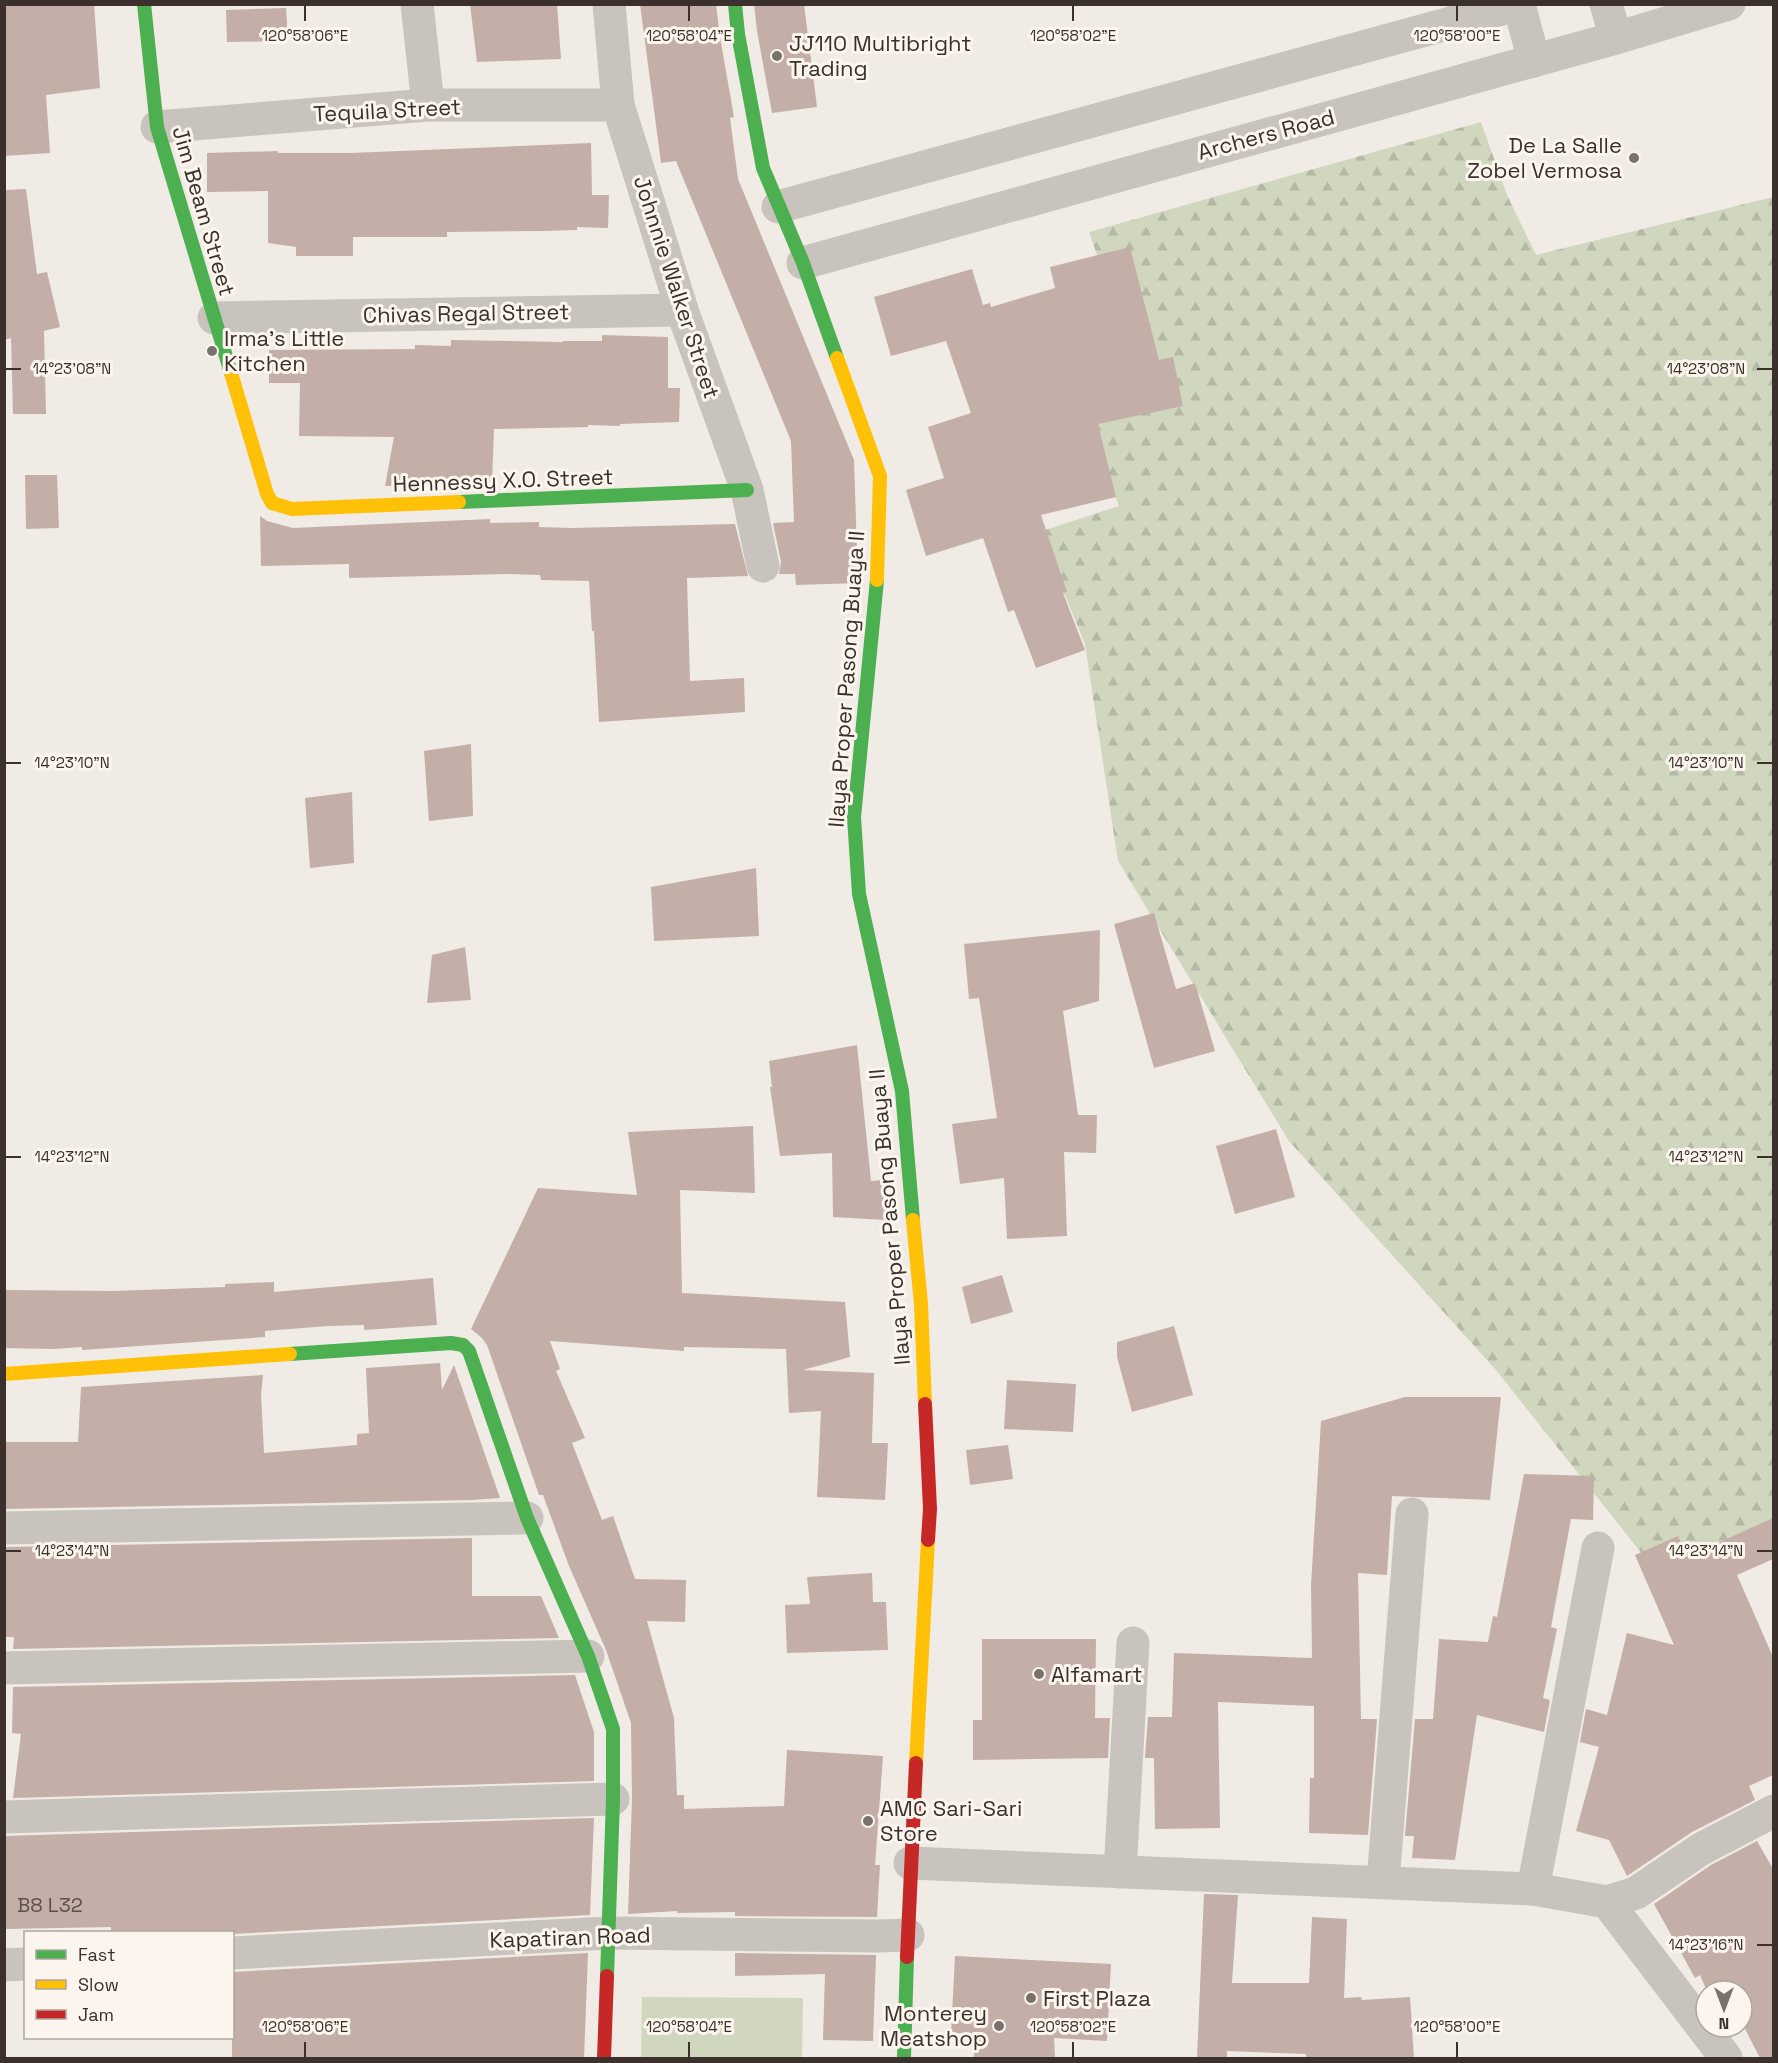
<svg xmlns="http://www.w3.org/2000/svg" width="1778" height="2063" viewBox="0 0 1778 2063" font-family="'Space Grotesk',sans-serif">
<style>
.forest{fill:url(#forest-firs)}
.garden{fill:#d1d6bf}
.building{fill:#c3afa7}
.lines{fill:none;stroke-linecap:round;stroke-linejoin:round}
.street{stroke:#c9c3be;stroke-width:33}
.fast{stroke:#4caf50;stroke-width:14}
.slow{stroke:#ffc107;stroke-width:14}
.jam{stroke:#c62828;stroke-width:14}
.ticks{fill:none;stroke:#3b302b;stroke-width:2}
.poi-dot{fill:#7a716c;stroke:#fbf5ee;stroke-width:2}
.labels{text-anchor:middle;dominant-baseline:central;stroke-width:6;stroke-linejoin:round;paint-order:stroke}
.number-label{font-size:20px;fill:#5d504a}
.poi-label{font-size:22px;fill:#3b302b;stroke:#fbf5ee;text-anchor:start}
.street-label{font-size:22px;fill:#3b302b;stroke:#fbf5ee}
.ticks-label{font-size:15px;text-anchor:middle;fill:#3b302b;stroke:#fbf5ee;stroke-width:6;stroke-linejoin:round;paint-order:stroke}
</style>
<defs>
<pattern id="forest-firs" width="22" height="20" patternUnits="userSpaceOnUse" patternTransform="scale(1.5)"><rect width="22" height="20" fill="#d1d6bf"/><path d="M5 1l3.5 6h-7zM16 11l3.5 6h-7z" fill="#b4b8a4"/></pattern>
</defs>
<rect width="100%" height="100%" fill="#f0ebe5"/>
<path class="forest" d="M 1481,122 L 1507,195 L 1536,255 L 1773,197 L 1773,1534 L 1728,1555 L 1647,1560 L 1496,1370 L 1289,1141 L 1118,861 L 1085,644 L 1039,532 L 1119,506 L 1079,396 L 1139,374 L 1089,232 Z"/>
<path class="garden" d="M 642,1997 L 803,1998 L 802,2058 L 641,2058 Z"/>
<g class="building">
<path d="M 4,4 L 94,4 L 100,88 L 46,95 L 50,153 L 4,156 Z"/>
<path d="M 470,4 L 557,4 L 561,59 L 477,62 Z"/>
<path d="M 640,4 L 716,4 L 720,37 L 734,117 L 730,118 L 738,179 L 854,460 L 858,583 L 796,585 L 795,574 L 779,574 L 781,562 L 773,523 L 794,522 L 791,441 L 676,161 L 661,163 Z"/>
<path d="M 754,4 L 804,4 L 817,107 L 772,113 L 757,31 Z"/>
<path d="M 286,8 L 288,41 L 227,42 L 226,10 Z"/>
<path d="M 591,143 L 592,195 L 609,195 L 608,228 L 577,227 L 577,230 L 543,231 L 447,232 L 447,237 L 353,237 L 353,256 L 296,256 L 296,247 L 268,243 L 268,191 L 207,192 L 207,153 L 278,151 L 278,153 L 351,153 Z"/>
<path d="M 26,189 L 37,274 L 47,272 L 60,327 L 44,331 L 46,414 L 13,414 L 11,338 L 4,340 L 4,190 Z"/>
<path d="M 1130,247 L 1159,360 L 1173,357 L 1183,406 L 1098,424 L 1116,497 L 1041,515 L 1067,592 L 1063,593 L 1085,650 L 1036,668 L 1014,610 L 1008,612 L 983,538 L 926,556 L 906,490 L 944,478 L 928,427 L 971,413 L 946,341 L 891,356 L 874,297 L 972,269 L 983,305 L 990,303 L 991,307 L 1055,288 L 1050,267 Z"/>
<path d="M 602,335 L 668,337 L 668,388 L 680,388 L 679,422 L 620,424 L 620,426 L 588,425 L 588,427 L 494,429 L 492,482 L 385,486 L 394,437 L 299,436 L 300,383 L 269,383 L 269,350 L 415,349 L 415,345 L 451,346 L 451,340 L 563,342 L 563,341 L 602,341 Z"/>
<path d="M 25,475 L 57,475 L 59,528 L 26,529 Z"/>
<path d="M 260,516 L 267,521 L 293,528 L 490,519 L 490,523 L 539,522 L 539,527 L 572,528 L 735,524 L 748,576 L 687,578 L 690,681 L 744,678 L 745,712 L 599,722 L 594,631 L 592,631 L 589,581 L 541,580 L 540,575 L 507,574 L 349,578 L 349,564 L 261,566 Z"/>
<path d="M 471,744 L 473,816 L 429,821 L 424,751 Z"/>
<path d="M 352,792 L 354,863 L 310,868 L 305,798 Z"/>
<path d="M 756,868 L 759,936 L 654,941 L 651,887 Z"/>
<path d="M 1154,913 L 1176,989 L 1195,983 L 1215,1051 L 1154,1068 L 1114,924 Z"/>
<path d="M 1100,930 L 1099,1001 L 1063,1011 L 1078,1115 L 1097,1115 L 1096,1153 L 1064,1152 L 1067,1236 L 1007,1239 L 1004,1178 L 960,1184 L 952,1124 L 997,1118 L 979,998 L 969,999 L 964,944 Z"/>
<path d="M 465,947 L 471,1000 L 427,1003 L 432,955 Z"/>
<path d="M 857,1045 L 871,1181 L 883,1180 L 885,1220 L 833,1217 L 832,1153 L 780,1156 L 770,1087 L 772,1087 L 769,1061 Z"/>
<path d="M 753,1126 L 755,1193 L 680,1190 L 682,1293 L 845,1302 L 850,1357 L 803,1370 L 874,1373 L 872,1443 L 888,1443 L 885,1500 L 817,1497 L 821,1411 L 789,1413 L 786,1349 L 684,1347 L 684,1351 L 550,1341 L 560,1369 L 556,1371 L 585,1438 L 572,1443 L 602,1520 L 613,1516 L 635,1579 L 686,1580 L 685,1622 L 647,1621 L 674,1718 L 677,1795 L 684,1795 L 684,1809 L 784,1806 L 787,1750 L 883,1756 L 875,1865 L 880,1865 L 877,1917 L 735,1916 L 735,1912 L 677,1913 L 677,1911 L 628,1914 L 632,1799 L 631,1723 L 606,1650 L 569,1566 L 543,1495 L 539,1495 L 487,1345 L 482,1338 L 471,1329 L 538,1188 L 637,1195 L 628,1132 Z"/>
<path d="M 1276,1129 L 1295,1197 L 1235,1214 L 1216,1146 Z"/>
<path d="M 1002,1275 L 1013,1312 L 971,1324 L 962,1287 Z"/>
<path d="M 433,1278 L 437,1325 L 364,1330 L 364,1325 L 328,1326 L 265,1331 L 265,1337 L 82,1350 L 82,1347 L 53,1349 L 4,1348 L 5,1290 L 114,1291 L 225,1287 L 225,1284 L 274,1282 L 274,1292 Z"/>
<path d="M 1174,1326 L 1193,1395 L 1132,1412 L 1117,1357 L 1117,1342 Z"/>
<path d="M 440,1363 L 442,1390 L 454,1365 L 500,1498 L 472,1500 L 4,1509 L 4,1442 L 78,1442 L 81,1387 L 263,1375 L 261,1395 L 264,1453 L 357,1445 L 357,1434 L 369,1433 L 366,1368 Z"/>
<path d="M 1007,1380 L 1076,1384 L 1073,1432 L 1004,1429 Z"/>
<path d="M 1405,1397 L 1501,1397 L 1490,1500 L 1392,1496 L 1387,1575 L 1358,1573 L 1361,1719 L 1377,1719 L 1368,1835 L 1309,1833 L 1310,1778 L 1314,1778 L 1314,1706 L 1218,1702 L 1220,1828 L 1155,1829 L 1154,1758 L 1145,1758 L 1148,1717 L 1172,1717 L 1174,1653 L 1312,1658 L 1311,1585 L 1321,1421 Z"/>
<path d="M 1008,1445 L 1013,1479 L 970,1485 L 966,1450 Z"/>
<path d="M 1524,1474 L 1594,1476 L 1593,1520 L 1571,1519 L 1551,1627 L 1557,1629 L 1543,1698 L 1550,1700 L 1544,1732 L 1477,1715 L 1455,1860 L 1412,1858 L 1414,1836 L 1405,1836 L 1415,1719 L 1433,1719 L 1439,1639 L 1488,1642 L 1493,1616 L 1497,1617 Z"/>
<path d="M 1773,1518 L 1773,1559 L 1737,1575 L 1773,1657 L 1773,1775 L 1749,1786 L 1755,1800 L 1692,1832 L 1627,1876 L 1609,1840 L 1576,1831 L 1599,1747 L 1580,1742 L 1586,1709 L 1607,1715 L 1627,1633 L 1674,1645 L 1635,1555 L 1678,1536 L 1687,1557 Z"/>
<path d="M 472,1538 L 472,1596 L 541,1596 L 559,1638 L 13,1649 L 14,1637 L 4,1637 L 4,1547 Z"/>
<path d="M 872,1573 L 873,1602 L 886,1602 L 888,1650 L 787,1653 L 785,1605 L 810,1604 L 807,1577 Z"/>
<path d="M 982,1639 L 1096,1639 L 1095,1718 L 1110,1718 L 1108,1758 L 973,1760 L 973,1720 L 982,1720 Z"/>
<path d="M 575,1675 L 594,1732 L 594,1781 L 13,1798 L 21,1734 L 12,1733 L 13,1687 Z"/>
<path d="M 594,1818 L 590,1915 L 232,1934 L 232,1932 L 111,1932 L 111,1927 L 4,1929 L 4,1836 Z"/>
<path d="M 1757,1841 L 1773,1869 L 1773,2058 L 1760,2058 L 1742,2023 L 1742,1991 L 1707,1991 L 1700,1975 L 1695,1978 L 1654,1904 L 1711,1865 Z"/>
<path d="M 1204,1894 L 1238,1895 L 1232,1983 L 1309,1983 L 1312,1917 L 1347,1919 L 1344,1998 L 1361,1997 L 1362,2000 L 1410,1997 L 1414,2058 L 1306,2058 L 1306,2054 L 1227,2051 L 1227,2058 L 1197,2058 Z"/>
<path d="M 588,1953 L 584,2058 L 232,2058 L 232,1972 Z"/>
<path d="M 735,1953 L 876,1955 L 873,2041 L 823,2040 L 825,1974 L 735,1976 Z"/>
<path d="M 955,1956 L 1111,1964 L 1107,2041 L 1054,2038 L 1055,2058 L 974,2058 L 974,2034 L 951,2033 Z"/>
</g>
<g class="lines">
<g class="street">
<path d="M 417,4 L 428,105"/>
<path d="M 609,4 L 618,105 L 682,310 L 747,490 L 763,566"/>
<path d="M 1519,4 L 1534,61"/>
<path d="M 1606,4 L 1616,38"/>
<path d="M 157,127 L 428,105 L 618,105"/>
<path d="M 778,207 L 1520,4"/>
<path d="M 803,263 L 1616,38 L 1729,4"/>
<path d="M 214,318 L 682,310"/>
<path d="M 4,1528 L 527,1518"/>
<path d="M 4,1668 L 588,1656"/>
<path d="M 4,1817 L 613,1799"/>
<path d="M 910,1863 L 1533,1889 L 1607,1902 L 1726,2058"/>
<path d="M 1120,1872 L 1133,1643"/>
<path d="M 1383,1882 L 1412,1514"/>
<path d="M 1533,1889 L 1598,1548"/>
<path d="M 1607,1902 L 1636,1893 L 1701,1849 L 1774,1811"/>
<path d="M 232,1953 L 608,1933 L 879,1936 L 908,1935"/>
<path d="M 4,1965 L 26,1964"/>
</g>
<g class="fast">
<path d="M 144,4 L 157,127 L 231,373"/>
<path d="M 735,4 L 738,34 L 763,168 L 803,263 L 837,358"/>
<path d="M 459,502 L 747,490"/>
<path d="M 877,580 L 854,817 L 859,894 L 902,1091 L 913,1220"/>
<path d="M 290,1354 L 451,1343 L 463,1345 L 469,1351 L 527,1518 L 588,1656 L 613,1729 L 613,1799 L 607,1976"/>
<path d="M 904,2058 L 907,1957"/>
</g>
<g class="slow">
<path d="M 837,358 L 880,476 L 877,580"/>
<path d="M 231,373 L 267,494 L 272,503 L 292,509 L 459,502"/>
<path d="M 913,1220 L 921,1304 L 925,1404"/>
<path d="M 4,1374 L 290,1354"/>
<path d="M 916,1763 L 928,1540"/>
</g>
<g class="jam">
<path d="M 925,1404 L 930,1509 L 928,1540"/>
<path d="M 907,1957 L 916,1763"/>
<path d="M 604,2058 L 607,1976"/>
</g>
</g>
<path class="ticks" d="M 305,6 L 305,21M 689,6 L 689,21M 1073,6 L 1073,21M 1457,6 L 1457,21M 6,369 L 21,369M 1757,369 L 1772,369M 6,763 L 21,763M 1757,763 L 1772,763M 6,1157 L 21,1157M 1757,1157 L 1772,1157M 6,1551 L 21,1551M 1757,1551 L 1772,1551M 1757,1945 L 1772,1945M 305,2042 L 305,2057M 689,2042 L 689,2057M 1073,2042 L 1073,2057M 1457,2042 L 1457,2057"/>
<g class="poi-dot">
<circle cx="777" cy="56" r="6"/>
<circle cx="1634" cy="158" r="6"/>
<circle cx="212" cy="351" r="6"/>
<circle cx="1039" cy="1674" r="6"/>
<circle cx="868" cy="1821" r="6"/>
<circle cx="1031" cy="1998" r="6"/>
<circle cx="999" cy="2026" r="6"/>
</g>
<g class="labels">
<g class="number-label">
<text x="50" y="1905">B8 L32</text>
</g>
<g class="poi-label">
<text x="789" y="43">JJ110 Multibright<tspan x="789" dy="25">Trading</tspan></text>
<text x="1622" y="145" text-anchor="end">De La Salle<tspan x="1622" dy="25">Zobel Vermosa</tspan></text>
<text x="224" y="338">Irma's Little<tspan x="224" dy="25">Kitchen</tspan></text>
<text x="1051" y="1674">Alfamart</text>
<text x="880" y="1808">AMC Sari-Sari<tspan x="880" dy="25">Store</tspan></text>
<text x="1043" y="1998">First Plaza</text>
<text x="987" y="2013" text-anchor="end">Monterey<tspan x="987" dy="25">Meatshop</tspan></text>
</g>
<g class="street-label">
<text transform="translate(387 110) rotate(-3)">Tequila Street</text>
<text transform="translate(1266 134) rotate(-15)">Archers Road</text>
<text transform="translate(204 211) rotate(74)">Jim Beam Street</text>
<text transform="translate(677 287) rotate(72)">Johnnie Walker Street</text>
<text transform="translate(466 313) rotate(-1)">Chivas Regal Street</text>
<text transform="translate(503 480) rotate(-2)">Hennessy X.O. Street</text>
<text transform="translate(846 679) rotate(-86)">Ilaya Proper Pasong Buaya II</text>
<text transform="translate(889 1217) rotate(-95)">Ilaya Proper Pasong Buaya II</text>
<text transform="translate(570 1937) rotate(-2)">Kapatiran Road</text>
</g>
</g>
<g class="ticks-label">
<text x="305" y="41">120°58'06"E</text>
<text x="689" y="41">120°58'04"E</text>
<text x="1073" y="41">120°58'02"E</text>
<text x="1457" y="41">120°58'00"E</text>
<text x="1706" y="374">14°23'08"N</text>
<text x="72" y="374">14°23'08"N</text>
<text x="1706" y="768">14°23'10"N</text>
<text x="72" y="768">14°23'10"N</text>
<text x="1706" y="1162">14°23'12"N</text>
<text x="72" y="1162">14°23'12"N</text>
<text x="72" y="1556">14°23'14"N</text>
<text x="1706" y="1556">14°23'14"N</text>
<text x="1706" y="1950">14°23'16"N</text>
<text x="305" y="2032">120°58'06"E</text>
<text x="689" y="2032">120°58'04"E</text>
<text x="1073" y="2032">120°58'02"E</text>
<text x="1457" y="2032">120°58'00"E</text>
</g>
<rect width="1778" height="2063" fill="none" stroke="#3b302b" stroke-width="12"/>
<rect x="24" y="1931" width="210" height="108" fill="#fbf5ee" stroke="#aea6a0" stroke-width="1.5"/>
<rect x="36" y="1950" width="30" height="9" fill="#4caf50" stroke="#aea6a0" stroke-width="1.5"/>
<text x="78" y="1961" font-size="18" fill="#3b302b">Fast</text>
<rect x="36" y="1980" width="30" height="9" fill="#ffc107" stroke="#aea6a0" stroke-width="1.5"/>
<text x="78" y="1991" font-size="18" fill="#3b302b">Slow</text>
<rect x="36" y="2010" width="30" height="9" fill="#c62828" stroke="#aea6a0" stroke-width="1.5"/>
<text x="78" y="2021" font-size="18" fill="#3b302b">Jam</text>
<g transform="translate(1724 2009) rotate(180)"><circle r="28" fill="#fbf5ee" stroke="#aea6a0" stroke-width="1.5"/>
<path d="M0-4.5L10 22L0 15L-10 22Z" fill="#7a716c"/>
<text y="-9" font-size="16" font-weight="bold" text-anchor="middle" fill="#3b302b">N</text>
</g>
</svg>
